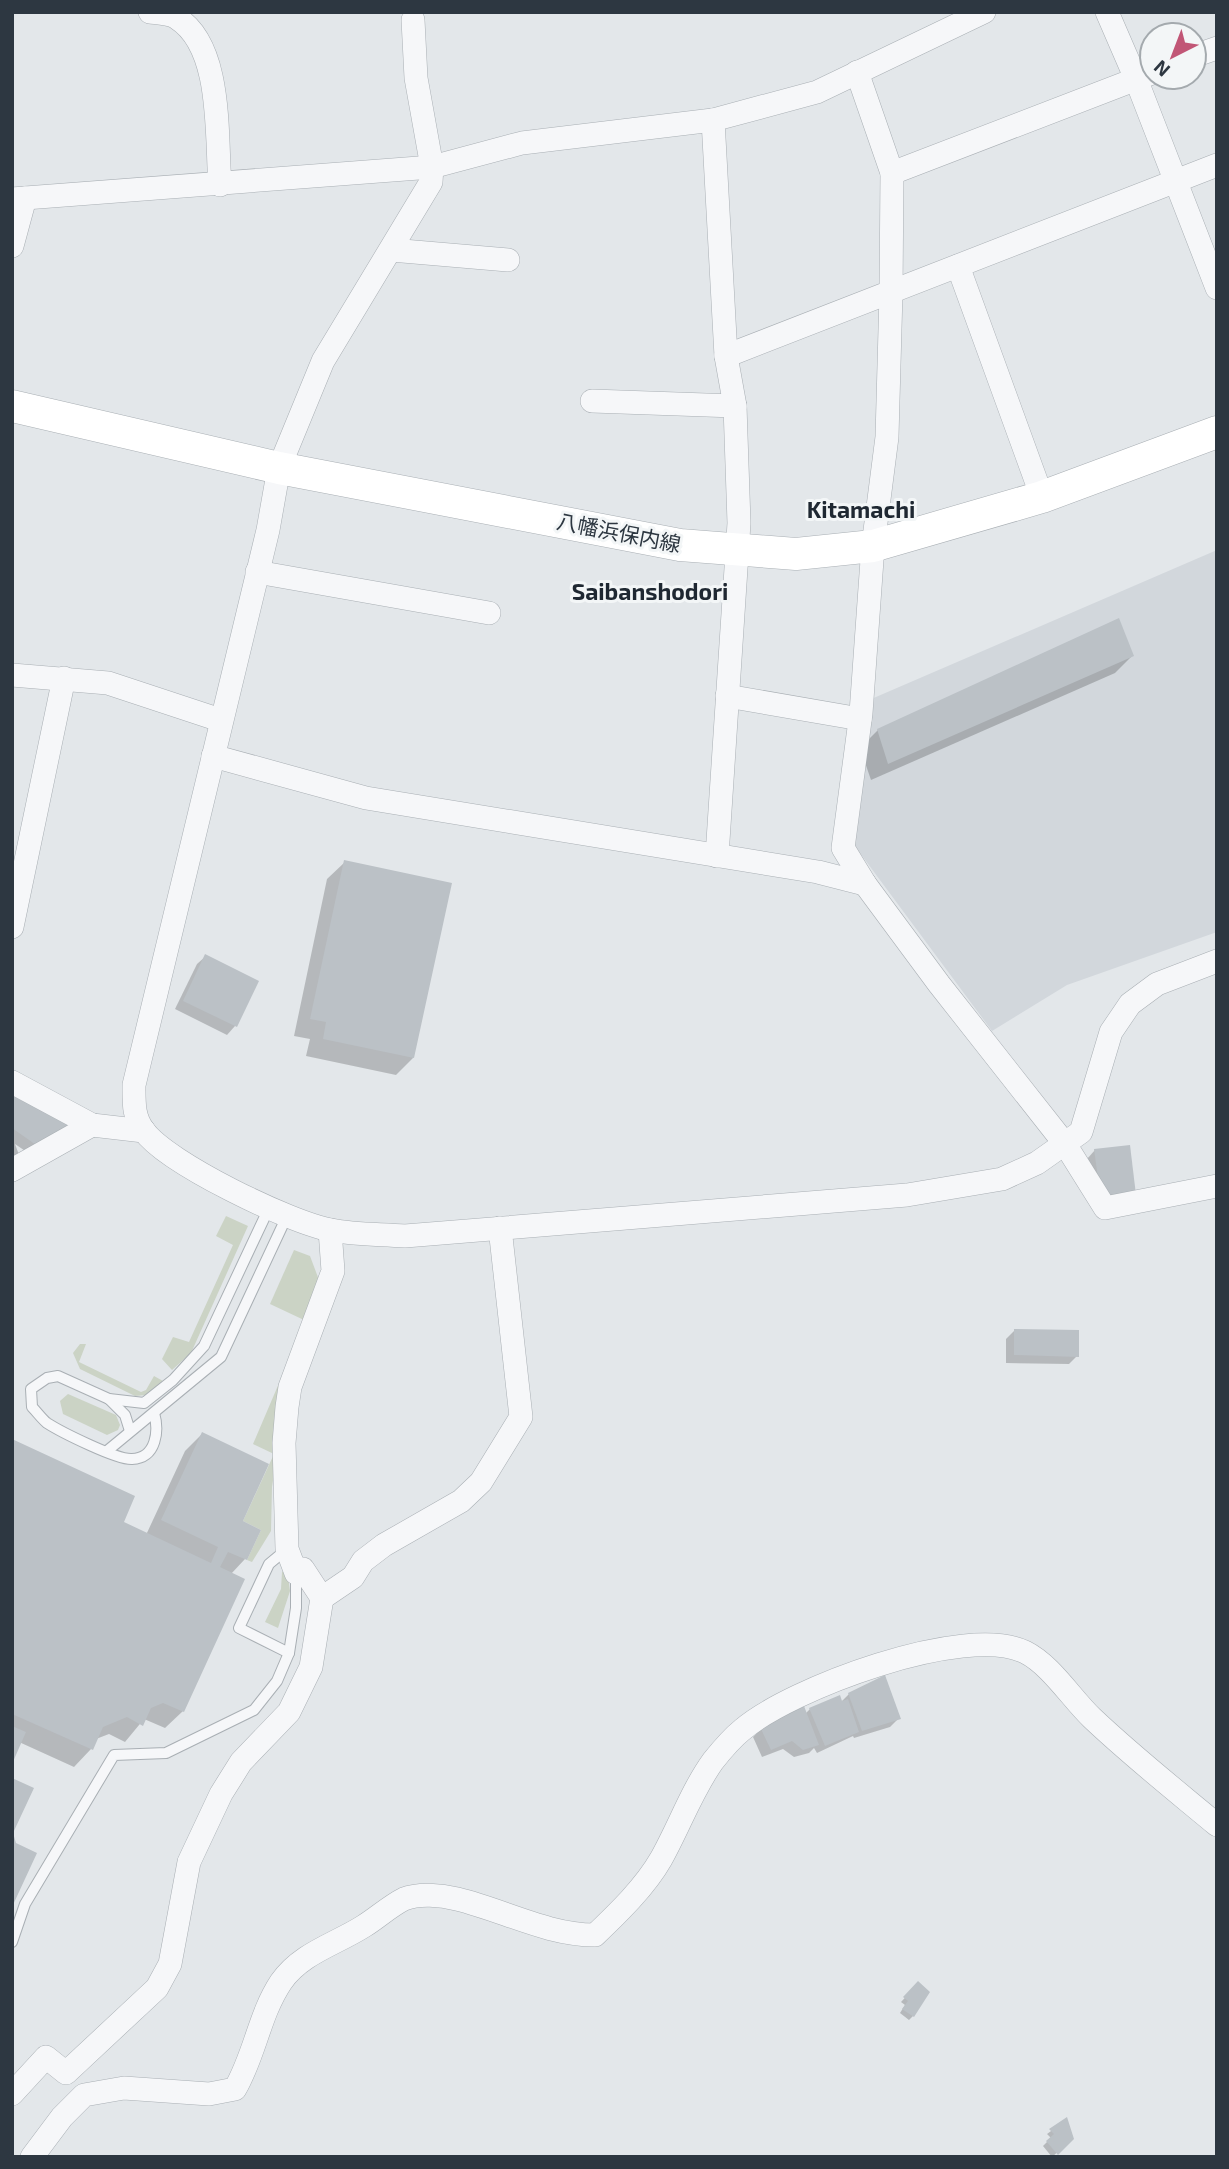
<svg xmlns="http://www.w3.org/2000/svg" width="1229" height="2169" viewBox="0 0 1229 2169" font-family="'Exo 2','Noto Sans JP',sans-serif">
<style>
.built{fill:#d2d7dc}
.green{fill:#cbd3c5}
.shadow{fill:#0003}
.building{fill:#bbc1c6}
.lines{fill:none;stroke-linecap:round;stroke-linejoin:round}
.service-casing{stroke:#a9afb4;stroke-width:12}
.minor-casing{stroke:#a9afb4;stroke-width:24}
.secondary-casing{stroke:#a9afb4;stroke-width:33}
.service{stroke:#f6f7f9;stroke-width:10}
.minor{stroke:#f6f7f9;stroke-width:23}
.secondary{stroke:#fff;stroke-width:32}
.labels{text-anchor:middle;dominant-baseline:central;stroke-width:6;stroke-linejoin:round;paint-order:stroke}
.street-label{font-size:21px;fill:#2d3741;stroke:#f3f6f7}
.neighbourhood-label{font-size:23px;font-weight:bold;fill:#1f2832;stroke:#f3f6f7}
</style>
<rect width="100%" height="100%" fill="#e3e7ea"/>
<path class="built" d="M 1217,550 L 1217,932 L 1067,985 L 992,1031 L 854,845 L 869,700 Z"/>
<g class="green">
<path d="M 226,1216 L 248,1226 L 191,1353 L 172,1370 L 162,1359 L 173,1337 L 189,1342 L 233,1245 L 216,1236 Z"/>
<path d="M 294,1250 L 310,1256 L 319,1280 L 304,1320 L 270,1304 Z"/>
<path d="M 80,1344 L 86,1344 L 79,1362 L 141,1392 L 146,1390 L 154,1376 L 163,1381 L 147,1395 L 135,1396 L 80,1369 L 73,1353 Z"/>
<path d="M 294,1348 L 272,1487 L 271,1531 L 252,1562 L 247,1560 L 261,1530 L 243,1521 L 274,1454 L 253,1444 Z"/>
<path d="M 68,1394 L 116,1415 L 120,1425 L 118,1430 L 107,1435 L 63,1414 L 60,1401 Z"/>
<path d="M 287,1569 L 290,1591 L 278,1628 L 265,1622 L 281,1589 L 282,1572 Z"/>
</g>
<g class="shadow">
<path d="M 1132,656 L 1115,673 L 871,780 L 860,748 L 878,730 Z"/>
<path d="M 345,862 L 413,1058 L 396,1075 L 306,1056 L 310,1039 L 294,1036 L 327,879 Z"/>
<path d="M 206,956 L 257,981 L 235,1026 L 227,1035 L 175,1009 L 197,964 Z"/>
<path d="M 12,1097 L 70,1127 L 37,1159 L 15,1144 L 22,1163 L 12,1172 Z"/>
<path d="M 1128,1146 L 1093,1207 L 1087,1159 L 1095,1150 Z"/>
<path d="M 1015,1330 L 1077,1356 L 1069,1364 L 1006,1363 L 1006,1339 Z"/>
<path d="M 202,1434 L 240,1522 L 259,1531 L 245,1559 L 231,1574 L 183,1711 L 165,1728 L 144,1719 L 125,1742 L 109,1734 L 96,1739 L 91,1749 L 74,1767 L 19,1742 L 12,1759 L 12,1441 L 121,1523 L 146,1535 L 185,1451 Z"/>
<path d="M 849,1694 L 899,1718 L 890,1727 L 854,1738 L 853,1736 L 817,1753 L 814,1748 L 809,1753 L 794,1757 L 783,1749 L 762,1757 L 753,1737 L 761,1729 L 805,1714 L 810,1709 L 840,1703 Z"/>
<path d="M 918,1984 L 913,2016 L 909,2020 L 900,2013 L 905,2005 L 901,2002 Z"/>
<path d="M 1066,2120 L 1072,2139 L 1052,2157 L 1043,2146 L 1051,2138 L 1047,2134 Z"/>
</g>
<g class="building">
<path d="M 1119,618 L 1134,656 L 888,764 L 877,729 Z"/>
<path d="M 344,860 L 452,883 L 414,1058 L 323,1039 L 326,1022 L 310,1019 Z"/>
<path d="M 205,954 L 259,981 L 237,1027 L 183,1001 Z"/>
<path d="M 12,1094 L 72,1126 L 46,1152 L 12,1128 Z"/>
<path d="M 1130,1145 L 1136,1195 L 1101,1200 L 1094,1149 Z"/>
<path d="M 1014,1329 L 1079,1330 L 1079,1357 L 1014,1355 Z"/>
<path d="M 202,1432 L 269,1464 L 243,1521 L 261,1530 L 247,1560 L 228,1552 L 220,1567 L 245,1579 L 184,1712 L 163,1703 L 151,1708 L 143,1726 L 127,1717 L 103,1727 L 93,1750 L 12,1714 L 12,1439 L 135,1496 L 124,1522 L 211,1563 L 218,1547 L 161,1520 Z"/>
<path d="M 885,1675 L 901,1719 L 862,1731 L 848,1693 Z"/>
<path d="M 840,1695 L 842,1701 L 848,1699 L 859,1732 L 825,1746 L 809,1708 Z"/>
<path d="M 804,1706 L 819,1745 L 803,1750 L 792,1741 L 771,1750 L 760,1727 Z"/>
<path d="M 12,1726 L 26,1732 L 12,1764 Z"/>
<path d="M 12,1778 L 34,1788 L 13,1833 L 16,1843 L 37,1853 L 12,1907 Z"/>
<path d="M 918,1981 L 930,1992 L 914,2017 L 902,2009 L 908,2001 L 903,1997 Z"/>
<path d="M 1067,2117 L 1074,2139 L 1058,2155 L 1046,2141 L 1054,2134 L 1049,2129 Z"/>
</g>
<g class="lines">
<defs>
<g id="service">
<path d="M 109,1399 L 125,1415 L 130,1431"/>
<path d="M 154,1413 C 159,1430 157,1458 132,1459 C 117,1460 61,1432 47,1423 C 42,1419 37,1412 32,1407 L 31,1389 L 47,1378 L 58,1376 L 109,1399 L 144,1403 L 173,1380 L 204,1346 L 269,1208"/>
<path d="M 107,1451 L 221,1357 L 287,1216"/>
<path d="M 287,1549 L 269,1564 L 239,1628 L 289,1653"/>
<path d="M 12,1942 L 25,1904 L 114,1755 L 166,1753 L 254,1710 L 277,1681 L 289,1653 L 296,1608 L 296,1573"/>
</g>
<g id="minor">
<path d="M 150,12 C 159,13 170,13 177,18 C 223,47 216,136 220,185"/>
<path d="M 1107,12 L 1136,79 L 1217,288"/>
<path d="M 413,20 L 416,78 L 432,167 L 431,182 L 323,361 L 279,468 L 268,530 L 134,1085 C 134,1102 133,1117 144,1131 C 167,1163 291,1223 331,1230 C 355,1235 381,1234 405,1236 L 907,1195 L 1002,1179 L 1037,1163 L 1081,1132 L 1111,1032 L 1130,1004 L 1157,984 L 1217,961"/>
<path d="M 1194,56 L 1217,48"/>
<path d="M 857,72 L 892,173 L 891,293 L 887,437 L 873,546 L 861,713 L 843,848 L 865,884 L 939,984 L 1065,1144 L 1105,1208 L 1217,1186"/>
<path d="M 713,120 L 726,356 L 735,406 L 739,523 L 717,856"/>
<path d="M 892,173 L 1152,73"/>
<path d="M 12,199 L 432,167 L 522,143 L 713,120 L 817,92 L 984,12"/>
<path d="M 12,246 L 25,198"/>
<path d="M 391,250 L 508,260"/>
<path d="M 958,266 L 1042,497"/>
<path d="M 726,356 L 1217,165"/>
<path d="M 592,401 L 735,406"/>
<path d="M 257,572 L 489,613"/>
<path d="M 12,675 L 108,683 L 220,720"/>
<path d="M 727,696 L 860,719"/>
<path d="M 213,756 L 366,798 L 818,872 L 865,884"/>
<path d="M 12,927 L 64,678"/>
<path d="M 12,1082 L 92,1125 L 144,1131"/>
<path d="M 12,1170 L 92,1125"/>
<path d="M 322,1598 L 353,1577 L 363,1561 L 384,1545 L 461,1501 L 481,1482 L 521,1417 L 500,1228"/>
<path d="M 12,2094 L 46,2057 L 66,2073 L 157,1988 L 170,1964 L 189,1862 L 221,1794 L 241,1762 L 289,1712 L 311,1667 L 322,1598 L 303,1569 L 296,1573 L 287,1549 L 284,1443 L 287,1407 L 290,1387 L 333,1271 L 330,1230"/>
<path d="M 32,2157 L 62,2117 L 84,2095 L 124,2088 L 209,2094 L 235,2089 C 255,2055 259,2015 281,1982 C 301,1953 336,1944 364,1926 C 377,1918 390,1906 404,1899 C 419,1893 441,1895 457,1899 C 503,1910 547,1935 595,1935 C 618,1913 645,1887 661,1859 C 679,1827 692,1790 713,1761 C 721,1751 732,1738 742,1730 C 789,1689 965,1623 1025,1652 C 1051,1665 1071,1698 1092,1718 C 1132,1756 1175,1790 1217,1825"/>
</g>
<path id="secondary" d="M 12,406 L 279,468 L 680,545 L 796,554 L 873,546 L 1042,497 L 1217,432"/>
</defs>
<use href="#service" class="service-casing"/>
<use href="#minor" class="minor-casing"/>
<use href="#secondary" class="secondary-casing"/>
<use href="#service" class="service"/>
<use href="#minor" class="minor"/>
<use href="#secondary" class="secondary"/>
</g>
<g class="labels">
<g class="street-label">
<text transform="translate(619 532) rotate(11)">八幡浜保内線</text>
</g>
<g class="neighbourhood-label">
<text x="861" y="509">Kitamachi</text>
<text x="650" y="591">Saibanshodori</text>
</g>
</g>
<rect width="1229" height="2169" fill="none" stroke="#2d3741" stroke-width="28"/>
<g transform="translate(1173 56) rotate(222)"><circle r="33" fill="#f3f6f7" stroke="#a4aaae" stroke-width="2"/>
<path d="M0-5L12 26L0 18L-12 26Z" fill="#c15676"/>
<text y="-10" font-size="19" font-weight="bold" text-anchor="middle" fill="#2d3741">N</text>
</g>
</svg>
